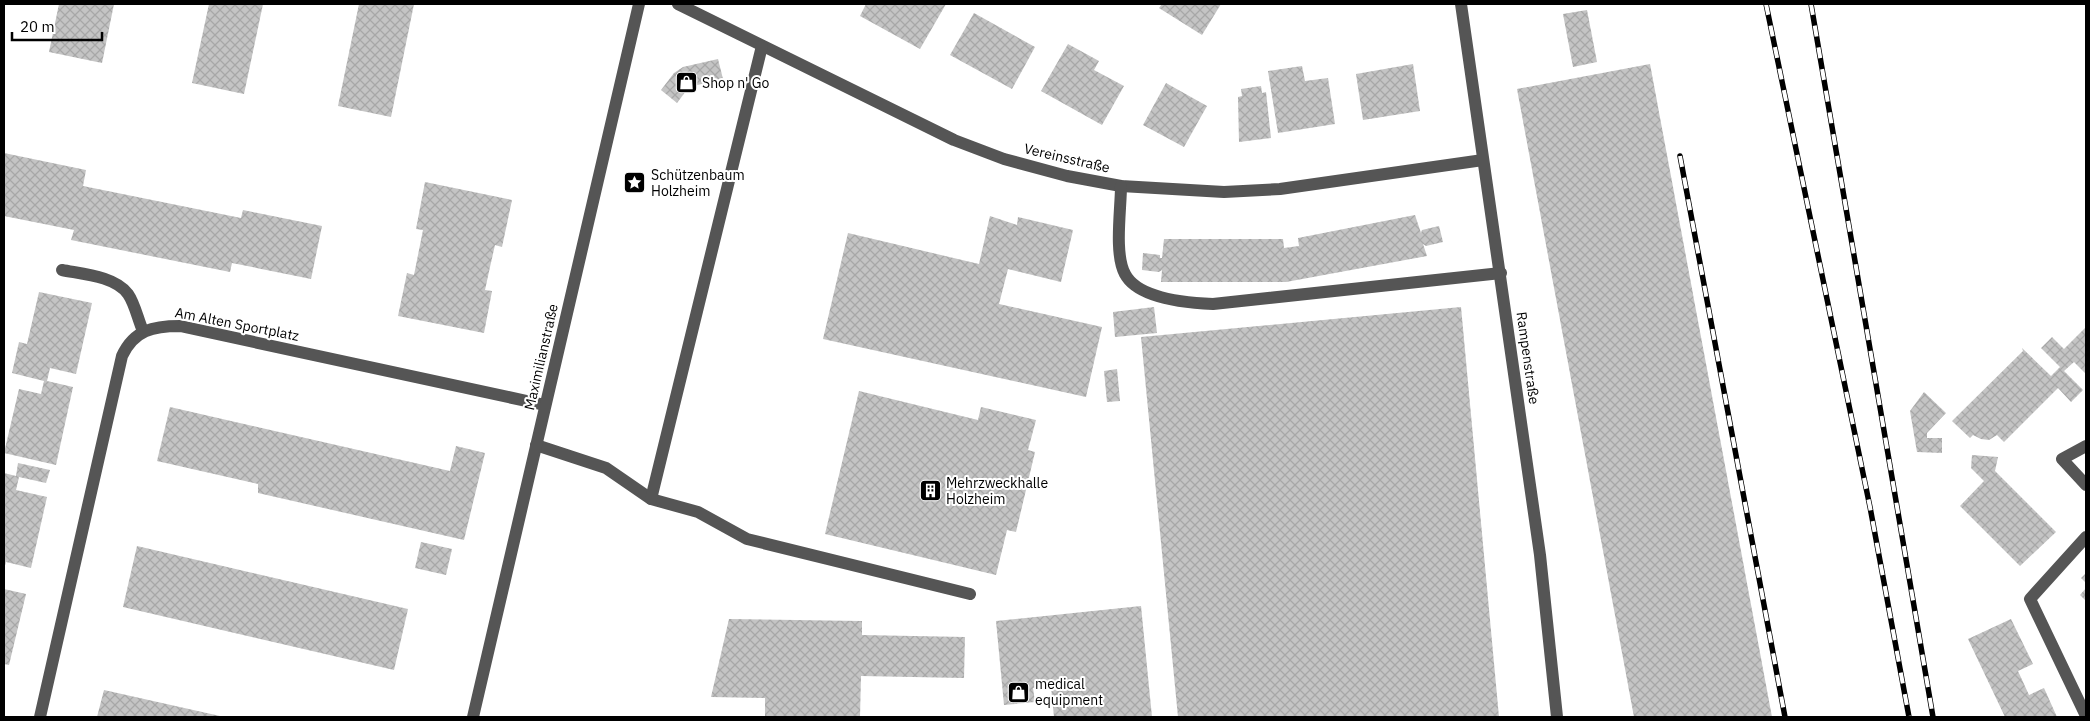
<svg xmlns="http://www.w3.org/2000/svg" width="2090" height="721" viewBox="0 0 2090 721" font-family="'IBM Plex Sans',sans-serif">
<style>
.building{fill:url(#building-cross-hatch)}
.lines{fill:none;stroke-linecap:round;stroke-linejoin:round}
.minor{stroke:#555;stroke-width:12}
.rail-casing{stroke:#000;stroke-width:5.5}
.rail{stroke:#fff;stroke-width:4;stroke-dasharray:11;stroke-linecap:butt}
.labels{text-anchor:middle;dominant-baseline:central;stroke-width:4;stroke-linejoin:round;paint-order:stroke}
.poi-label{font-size:14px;fill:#000;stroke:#fff;text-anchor:start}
.street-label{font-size:14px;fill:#000;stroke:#fff}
</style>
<defs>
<pattern id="building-cross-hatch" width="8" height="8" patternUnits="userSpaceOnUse" patternTransform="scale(1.25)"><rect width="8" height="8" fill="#c4c4c4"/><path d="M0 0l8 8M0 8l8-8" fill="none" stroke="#a7a7a7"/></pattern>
</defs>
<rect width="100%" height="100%" fill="#fff"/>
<g class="building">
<path d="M 59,4 L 114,4 L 102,63 L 49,52 Z"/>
<path d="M 209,4 L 263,4 L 244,94 L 192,83 Z"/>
<path d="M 359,4 L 414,4 L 391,117 L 338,106 Z"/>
<path d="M 866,4 L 946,4 L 920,49 L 860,16 Z"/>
<path d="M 1162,4 L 1221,4 L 1202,35 L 1159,8 Z"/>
<path d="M 1587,10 L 1597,62 L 1573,67 L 1563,14 Z"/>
<path d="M 974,13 L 1035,47 L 1012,89 L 950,55 Z"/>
<path d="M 1068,44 L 1099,61 L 1094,70 L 1124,86 L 1102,125 L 1041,91 Z"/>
<path d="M 718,59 L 723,79 L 689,87 L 677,103 L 661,90 L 674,73 L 683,67 Z"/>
<path d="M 1413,64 L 1420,111 L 1363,120 L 1356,74 Z"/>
<path d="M 1650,64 L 1772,717 L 1634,717 L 1517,89 Z"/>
<path d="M 1302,66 L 1305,81 L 1328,78 L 1335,124 L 1278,133 L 1268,71 Z"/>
<path d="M 1166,83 L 1207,106 L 1184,147 L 1143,125 Z"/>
<path d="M 1261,86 L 1262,93 L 1266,92 L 1271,138 L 1239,142 L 1238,97 L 1242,96 L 1241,89 Z"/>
<path d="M 4,153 L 86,170 L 83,186 L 241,218 L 243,210 L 322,226 L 311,279 L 232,263 L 230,272 L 71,240 L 74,230 L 4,216 Z"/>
<path d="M 425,182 L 512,200 L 502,247 L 495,245 L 490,267 L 485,290 L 492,291 L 484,333 L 398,316 L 407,273 L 414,275 L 423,230 L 416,229 Z"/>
<path d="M 1415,215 L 1421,233 L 1422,230 L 1439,226 L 1443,242 L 1426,246 L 1423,244 L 1427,256 L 1286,282 L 1161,282 L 1162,270 L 1159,272 L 1142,270 L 1143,253 L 1160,255 L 1160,258 L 1162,258 L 1164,239 L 1283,239 L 1284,248 L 1299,246 L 1298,238 Z"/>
<path d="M 990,216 L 1017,225 L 1018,217 L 1073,230 L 1061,282 L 1008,269 L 999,304 L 1102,327 L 1086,397 L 823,339 L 848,233 L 979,264 Z"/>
<path d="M 39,292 L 92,303 L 76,374 L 50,368 L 47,381 L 73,387 L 56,465 L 4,453 L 19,389 L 41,394 L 44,381 L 12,373 L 19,342 L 27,344 Z"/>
<path d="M 1154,307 L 1157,333 L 1115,337 L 1113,312 Z"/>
<path d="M 1461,307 L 1499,717 L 1178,717 L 1141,337 Z"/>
<path d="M 2086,327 L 2086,374 L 2074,362 L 2064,371 L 2083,390 L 2071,402 L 2058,388 L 2004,442 L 1997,435 L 1989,440 L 1981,439 L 1973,435 L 1970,438 L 1952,421 L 2023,351 L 2022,348 L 2051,376 L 2060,367 L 2041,348 L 2052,337 L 2064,349 Z"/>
<path d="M 1117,369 L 1120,401 L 1107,402 L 1104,371 Z"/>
<path d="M 859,391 L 978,420 L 981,407 L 1036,420 L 1028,450 L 1035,452 L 1016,532 L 1007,530 L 996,575 L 825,534 Z"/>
<path d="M 1924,392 L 1946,413 L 1927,433 L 1927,438 L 1942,438 L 1942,453 L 1917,452 L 1910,411 Z"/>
<path d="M 170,407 L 450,471 L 456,446 L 485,453 L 464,540 L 258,493 L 258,484 L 157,461 Z"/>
<path d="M 1972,455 L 1998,457 L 1995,471 L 2056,532 L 2020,566 L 1960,506 L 1984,481 L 1971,468 Z"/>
<path d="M 18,463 L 50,470 L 46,483 L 19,477 L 16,490 L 47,497 L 31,568 L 6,562 L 4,569 L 4,473 L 16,476 Z"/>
<path d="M 421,542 L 452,549 L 446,575 L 415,568 Z"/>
<path d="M 137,546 L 408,609 L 394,670 L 123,607 Z"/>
<path d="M 2086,573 L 2086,583 L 2081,578 Z"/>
<path d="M 2086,588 L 2086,601 L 2080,595 Z"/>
<path d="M 4,589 L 26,594 L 9,665 L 4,664 Z"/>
<path d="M 1141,606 L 1152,717 L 1054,717 L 1051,687 L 1033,688 L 1035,702 L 1004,705 L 996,621 Z"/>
<path d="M 729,619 L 862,621 L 862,635 L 965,637 L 964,678 L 861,676 L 860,717 L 765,717 L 765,698 L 711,697 Z"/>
<path d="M 2011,619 L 2033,664 L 2018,671 L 2029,695 L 2044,688 L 2057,717 L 2005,717 L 1968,639 Z"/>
<path d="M 104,690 L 220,716 L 220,717 L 97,717 Z"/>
</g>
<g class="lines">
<g class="minor">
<path d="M 678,4 L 954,140 L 1004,159 L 1067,176 L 1121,186 L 1224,192 L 1280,189 L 1483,160"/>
<path d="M 1461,4 L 1540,555 L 1557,717"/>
<path d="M 1121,186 C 1121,209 1114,254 1125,274 C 1138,299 1189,303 1213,304 L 1501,273"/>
<path d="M 62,270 C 82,274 115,276 128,294 C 135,304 138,320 143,331"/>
<path d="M 536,445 L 606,468 L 651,499 L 698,512 L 747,539 L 970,594"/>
<path d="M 2086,446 L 2062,459 L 2086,485"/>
<path d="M 651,499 L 762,46"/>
<path d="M 2086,537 L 2030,599 L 2086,716"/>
<path d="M 40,717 L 122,356 C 134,330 153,326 180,326 L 545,405"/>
<path d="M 473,717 L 639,4"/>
</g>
<defs>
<g id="rail">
<path d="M 1766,4 L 1870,507 L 1909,717"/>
<path d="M 1811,4 L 1933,717"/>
<path d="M 1680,156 L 1785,717"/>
</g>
</defs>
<use href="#rail" class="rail-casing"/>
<use href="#rail" class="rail"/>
</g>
<defs>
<symbol id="shop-square" viewBox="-11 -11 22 22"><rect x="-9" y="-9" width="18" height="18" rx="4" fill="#000" stroke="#fff"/><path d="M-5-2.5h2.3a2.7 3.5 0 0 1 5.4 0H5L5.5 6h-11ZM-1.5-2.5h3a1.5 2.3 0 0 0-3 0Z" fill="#fff"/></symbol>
<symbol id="sight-square" viewBox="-11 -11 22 22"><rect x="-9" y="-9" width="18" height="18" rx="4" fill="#000" stroke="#fff"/><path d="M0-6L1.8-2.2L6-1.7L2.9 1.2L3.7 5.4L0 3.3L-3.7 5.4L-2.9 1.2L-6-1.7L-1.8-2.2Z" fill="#fff"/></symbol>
<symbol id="building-square" viewBox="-11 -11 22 22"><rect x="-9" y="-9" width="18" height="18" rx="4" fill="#000" stroke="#fff"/><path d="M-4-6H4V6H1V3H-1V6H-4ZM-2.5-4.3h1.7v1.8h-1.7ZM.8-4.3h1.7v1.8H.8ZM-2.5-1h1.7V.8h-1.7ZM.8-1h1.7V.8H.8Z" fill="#fff"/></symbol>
</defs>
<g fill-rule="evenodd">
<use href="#shop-square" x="674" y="70" width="25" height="25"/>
<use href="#sight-square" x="622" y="170" width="25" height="25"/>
<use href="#building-square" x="918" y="478" width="25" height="25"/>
<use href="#shop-square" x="1006" y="680" width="25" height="25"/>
</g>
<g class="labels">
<g class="poi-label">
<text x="702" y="83">Shop n' Go</text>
<text x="651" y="175">Schützenbaum<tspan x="651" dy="16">Holzheim</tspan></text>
<text x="946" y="483">Mehrzweckhalle<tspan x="946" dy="16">Holzheim</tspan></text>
<text x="1035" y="684">medical<tspan x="1035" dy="16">equipment</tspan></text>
</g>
<g class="street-label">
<text transform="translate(1067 158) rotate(13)">Vereinsstraße</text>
<text transform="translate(237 324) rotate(11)">Am Alten Sportplatz</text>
<text transform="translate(541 357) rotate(-77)">Maximilianstraße</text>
<text transform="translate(1528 358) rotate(82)">Rampenstraße</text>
</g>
</g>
<rect width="2090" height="721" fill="none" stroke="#000000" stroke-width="10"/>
<path d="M12 32v8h90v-8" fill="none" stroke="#000000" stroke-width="2.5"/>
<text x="20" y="32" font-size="15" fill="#000000" stroke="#ffffff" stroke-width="4" paint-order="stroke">20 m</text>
</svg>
